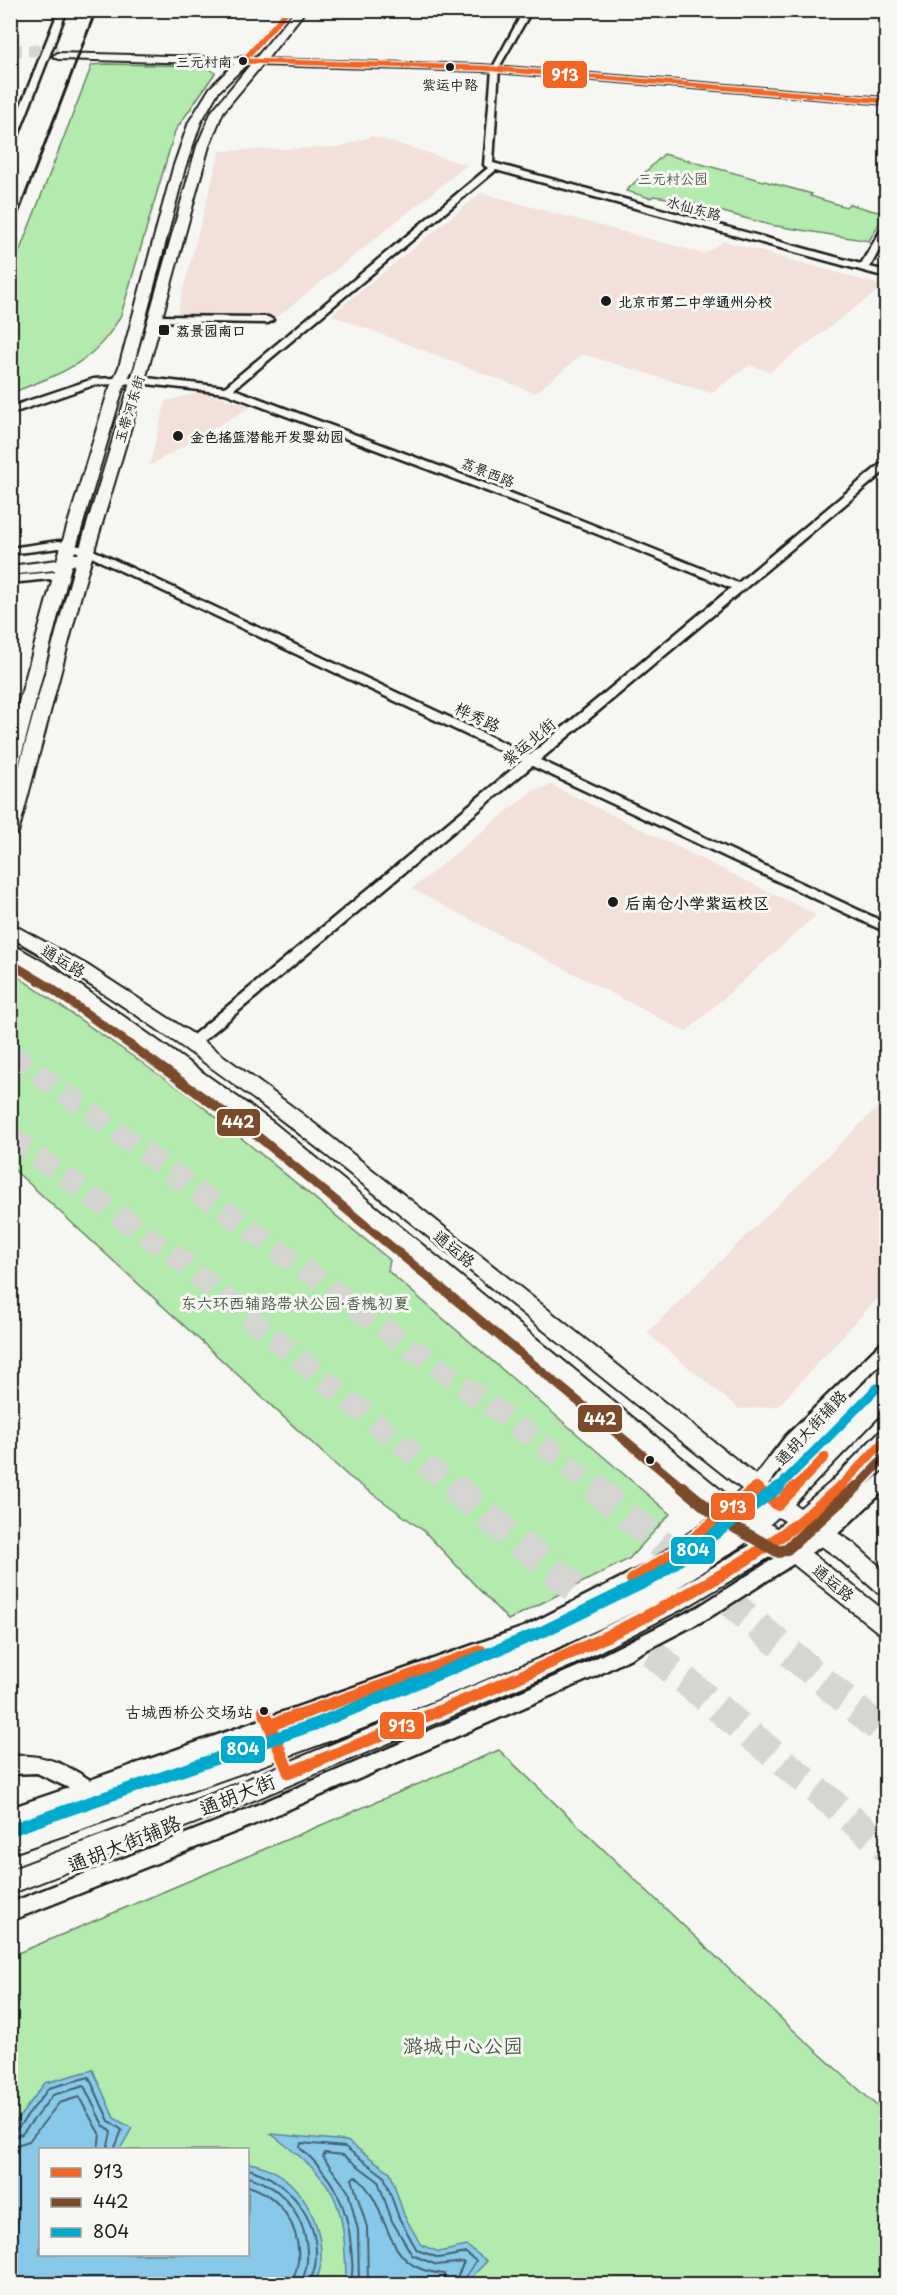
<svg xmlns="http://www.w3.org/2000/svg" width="897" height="2295" viewBox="0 0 897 2295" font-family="'Playpen Sans','LXGW WenKai TC',sans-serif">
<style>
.built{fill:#f2e0da}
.green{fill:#b3eaad;stroke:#688364;stroke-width:1.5;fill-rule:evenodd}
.water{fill:#88c9e9;stroke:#5d8497;stroke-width:1.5}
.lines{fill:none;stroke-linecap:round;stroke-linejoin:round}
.shore{stroke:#47616e;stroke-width:2}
.major-tunnel{stroke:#d5d5d2;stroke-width:12;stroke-dasharray:12 6;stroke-linecap:butt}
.highway-tunnel-far1{stroke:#d5d5d2;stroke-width:22;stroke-dasharray:22 11;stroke-linecap:butt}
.highway-tunnel{stroke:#d5d5d2;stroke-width:29;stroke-dasharray:29 14;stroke-linecap:butt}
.minor-casing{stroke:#1c1c1c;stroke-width:5}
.major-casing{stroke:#1c1c1c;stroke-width:4}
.minor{fill:#f6f6f2;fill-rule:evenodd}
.major{fill:#f6f6f2;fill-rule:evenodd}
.rail{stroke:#1c1c1c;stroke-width:3}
.bus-1-far2-casing{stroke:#f6f6f2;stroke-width:8}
.bus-1-far1-casing{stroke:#f6f6f2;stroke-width:14}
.bus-1-casing{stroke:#f6f6f2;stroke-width:16}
.bus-2-far1-casing{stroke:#f6f6f2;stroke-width:14}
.bus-2-casing{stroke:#f6f6f2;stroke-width:16}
.bus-3-far1-casing{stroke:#f6f6f2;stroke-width:14}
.bus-3-casing{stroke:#f6f6f2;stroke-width:16}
.bus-1-far2{stroke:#f26522;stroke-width:5}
.bus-1-far1{stroke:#f26522;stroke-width:9}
.bus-1{stroke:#f26522;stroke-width:12}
.bus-2-far1{stroke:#7a4b2a;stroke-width:9}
.bus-2{stroke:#7a4b2a;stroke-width:12}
.bus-3-far1{stroke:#00a9ce;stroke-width:9}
.bus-3{stroke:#00a9ce;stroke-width:12}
.bus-dot{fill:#1c1c1c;stroke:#f6f6f2;stroke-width:2}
.labels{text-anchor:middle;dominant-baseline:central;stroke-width:6;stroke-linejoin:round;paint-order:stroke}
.bus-label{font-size:14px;fill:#1c1c1c;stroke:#f6f6f2;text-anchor:end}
.far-park-label{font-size:14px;fill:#495a48;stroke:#f6f6f2}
.far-street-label{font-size:14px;fill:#1c1c1c;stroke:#f6f6f2}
.far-poi-label{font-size:14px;font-weight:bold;fill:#1c1c1c;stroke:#f6f6f2;text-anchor:start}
.street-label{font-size:16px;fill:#1c1c1c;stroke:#f6f6f2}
.poi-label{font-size:16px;font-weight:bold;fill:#1c1c1c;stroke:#f6f6f2;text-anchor:start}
.park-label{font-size:16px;fill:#495a48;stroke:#f6f6f2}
.near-bus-label{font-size:16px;fill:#1c1c1c;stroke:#f6f6f2;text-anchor:end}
.near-street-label{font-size:20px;fill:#1c1c1c;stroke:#f6f6f2}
.near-park-label{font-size:20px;fill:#495a48;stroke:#f6f6f2}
.line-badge{stroke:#f6f6f2;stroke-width:2}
.badge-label{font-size:16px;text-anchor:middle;font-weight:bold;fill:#fff}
</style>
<rect width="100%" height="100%" fill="#f6f6f2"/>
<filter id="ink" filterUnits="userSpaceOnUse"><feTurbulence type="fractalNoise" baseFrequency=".0167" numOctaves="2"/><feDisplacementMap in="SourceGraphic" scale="12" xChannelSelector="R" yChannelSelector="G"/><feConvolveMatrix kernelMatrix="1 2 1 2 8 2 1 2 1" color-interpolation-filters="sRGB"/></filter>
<g filter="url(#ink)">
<g class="built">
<path d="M 372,136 L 467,165 L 276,318 L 176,317 L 220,151 L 340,147 Z"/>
<path d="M 481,193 L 704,254 L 724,241 L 884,286 L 770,372 L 750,365 L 711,393 L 583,354 L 535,393 L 331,315 Z"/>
<path d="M 201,392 L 252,406 L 149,466 L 166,401 Z"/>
<path d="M 551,785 L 816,915 L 686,1032 L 412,889 L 532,791 Z"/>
<path d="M 886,1099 L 886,1289 L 778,1406 L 739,1409 L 647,1333 Z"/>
</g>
<g class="green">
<path d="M 106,64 L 207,66 L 215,73 L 175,131 L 121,315 C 95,364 59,374 11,393 L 11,273 L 92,65 Z"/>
<path d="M 664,154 L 812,194 L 810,196 L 846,207 L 849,204 L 885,214 L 869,241 L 770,225 L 680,200 L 654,196 L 650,198 L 626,191 Z"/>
<path d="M 10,971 L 190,1096 L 390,1260 L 388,1271 L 670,1514 L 629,1559 L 508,1620 L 424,1531 L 348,1476 L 11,1167 Z"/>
<path d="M 499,1750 L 790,2027 L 886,2114 L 886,2284 L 11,2284 L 11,1956 ZM 40,2150 L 248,2150 L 248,2254 L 40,2254 Z"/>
</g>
<g class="water">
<path d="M 93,2070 L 114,2118 L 132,2128 L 120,2149 L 40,2150 L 40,2254 L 248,2254 L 248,2163 C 294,2169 323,2217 321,2262 C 321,2269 317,2278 314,2284 L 17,2284 L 18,2274 L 10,2259 L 11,2128 L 45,2083 Z"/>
<path d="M 271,2134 L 347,2141 L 390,2172 L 404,2215 L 421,2245 L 439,2252 L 467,2246 L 487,2261 L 465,2284 L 343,2284 L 346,2279 C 344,2196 337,2184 271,2134 Z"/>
</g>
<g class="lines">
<g class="shore">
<path d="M 10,2131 L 18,2128 L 49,2088 L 89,2077 L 109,2121 L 122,2130 L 114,2150"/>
<path d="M 10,2138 L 22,2134 L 53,2095 L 84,2086 L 103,2125 L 111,2132 L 107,2150"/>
<path d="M 10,2147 L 29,2141 L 59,2103 L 79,2097 L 100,2135 L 98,2150"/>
<path d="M 248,2169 C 289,2180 322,2221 315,2266 C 314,2272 311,2278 309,2284"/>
<path d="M 248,2177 C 286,2187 309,2222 307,2261 C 307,2269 303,2276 302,2284"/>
<path d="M 248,2186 C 280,2195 301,2228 298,2261 C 297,2269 294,2276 292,2284"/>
<path d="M 350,2284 C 354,2272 352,2259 351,2247 C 348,2205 332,2175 300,2148 L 301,2143 L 345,2147 L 384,2176 L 399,2218 L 417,2250 L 439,2258 L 466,2253 L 476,2261 L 461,2284"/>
<path d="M 359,2284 L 358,2230 L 348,2191 L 323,2157 L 325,2153 L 343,2155 L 378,2181 L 392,2221 L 412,2255 L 437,2265 L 464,2262 L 454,2284"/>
<path d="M 368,2284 L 367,2227 L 352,2179 L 355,2176 C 388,2201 382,2254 421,2269 C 428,2272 437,2273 444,2274 L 445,2284"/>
</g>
<path class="major-tunnel" d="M 10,50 L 61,51"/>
<g class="highway-tunnel-far1">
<path d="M 10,1053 L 547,1448 L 595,1489"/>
<path d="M 10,1137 L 179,1259 L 455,1489"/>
</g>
<g class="highway-tunnel">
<path d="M 453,1487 L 886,1848"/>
<path d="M 593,1487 L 886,1734"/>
</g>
<defs>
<g id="minor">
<path d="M 59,10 L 67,10 L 14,146 L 10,149 L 10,133 Z"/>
<path d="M 524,10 L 532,10 L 499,67 L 493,163 L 861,264 L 881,230 L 886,227 L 886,237 L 870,267 L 886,271 L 886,277 L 496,170 L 234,389 L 553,509 L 738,583 L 882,463 L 886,462 L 886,470 L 540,760 L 886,923 L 886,932 L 532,766 L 197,1046 L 187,1046 L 185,1043 L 187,1040 L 522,761 L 83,553 L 59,548 L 10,554 L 10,548 L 59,541 L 91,549 L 530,755 L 731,588 L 545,513 L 225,393 L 138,383 L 94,385 L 10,414 L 10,407 L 93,379 L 138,377 L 225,387 L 488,168 L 484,165 L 492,69 Z"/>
<path d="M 154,316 L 268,317 L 273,320 L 268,323 L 150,321 L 150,317 Z"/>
<path d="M 53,572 L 65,580 L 65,584 L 57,584 L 50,579 L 10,583 L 10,576 Z"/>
<path d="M 886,1342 L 886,1358 L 798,1446 L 762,1493 L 721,1529 L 660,1574 L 536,1638 L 105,1792 L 118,1802 L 121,1808 L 118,1814 L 111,1817 L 85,1799 L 10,1826 L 10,1808 L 69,1788 L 37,1773 L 10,1774 L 10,1757 C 39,1752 66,1764 90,1780 L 524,1627 L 648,1564 L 709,1519 L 750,1483 L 786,1436 L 880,1344 Z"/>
<path d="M 886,1472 L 886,1489 L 831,1540 L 710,1617 L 594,1677 L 250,1826 L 10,1921 L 10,1903 L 236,1814 L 582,1665 L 698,1607 L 819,1530 L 880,1474 Z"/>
</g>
<g id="major">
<path d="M 295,10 L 306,10 L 267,59 L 482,65 L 886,98 L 886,104 L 482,71 L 262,65 L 223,112 L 209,146 L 145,380 L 84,584 L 18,833 L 10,838 L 10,800 L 75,564 L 71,566 L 18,768 L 10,773 L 10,735 L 55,570 L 10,575 L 10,566 L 57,560 L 108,392 L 119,367 L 173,168 L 189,122 L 210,88 L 234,64 L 58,59 L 53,56 L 58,53 L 240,58 L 247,54 L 256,58 ZM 246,65 L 250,65 L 212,111 L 197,146 L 131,380 L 78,554 L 74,554 L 122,392 L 133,367 L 185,168 L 201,122 L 218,92 Z"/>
<path d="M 10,923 L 87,965 L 199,1038 L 301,1113 L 777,1492 L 878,1390 L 886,1388 L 886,1409 L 794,1504 L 800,1508 L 830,1483 L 878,1433 L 886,1430 L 886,1453 L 846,1495 L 818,1520 L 853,1543 L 886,1572 L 886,1596 L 878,1593 L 837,1557 L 802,1533 L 795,1540 L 886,1612 L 886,1635 L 878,1632 L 778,1552 L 688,1606 L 573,1665 L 242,1805 L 10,1894 L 10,1870 L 224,1789 L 557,1651 L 640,1609 C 437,1709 223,1780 10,1854 L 10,1831 C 156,1781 302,1731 445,1673 C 546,1633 647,1591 735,1525 L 260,1133 L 49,980 L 10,957 L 10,943 L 61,972 L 274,1123 L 738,1504 L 751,1513 L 762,1505 C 649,1416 537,1325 426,1235 C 293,1127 160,1021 10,937 ZM 778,1517 L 785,1521 L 777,1528 L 770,1524 ZM 753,1537 L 759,1540 L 676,1589 L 744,1544 Z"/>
</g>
</defs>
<use href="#minor" class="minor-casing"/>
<use href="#major" class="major-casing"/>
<use href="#minor" class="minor"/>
<use href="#major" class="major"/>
<path class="rail" d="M 10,235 L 96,10"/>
<defs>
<g id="bus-1-far2">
<path d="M 243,61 L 482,68 L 886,101"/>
<path d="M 243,61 L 288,10"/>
</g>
<g id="bus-1-far1">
<path d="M 794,1489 L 825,1457"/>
<path d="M 838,1489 L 886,1439"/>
</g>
<g id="bus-1">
<path d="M 632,1580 L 681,1549 L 756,1488 L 778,1505 L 795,1487"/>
<path d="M 264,1711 L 289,1773 C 407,1724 526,1678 639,1620 C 711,1583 781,1543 840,1487"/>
<path d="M 270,1725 L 481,1651"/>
</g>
<g id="bus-2-far1">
<path d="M 10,963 L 48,986 L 260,1138 L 684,1489"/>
<path d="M 855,1489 L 886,1456"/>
</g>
<path id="bus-2" d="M 682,1487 L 722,1520 L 779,1552 L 787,1549 L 856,1487"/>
<path id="bus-3-far1" d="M 777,1489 L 877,1388"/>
<path id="bus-3" d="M 10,1830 L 316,1724 L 544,1631 L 657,1576 L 779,1487"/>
</defs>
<use href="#bus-1-far2" class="bus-1-far2-casing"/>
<use href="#bus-1-far1" class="bus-1-far1-casing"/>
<use href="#bus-1" class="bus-1-casing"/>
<use href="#bus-2-far1" class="bus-2-far1-casing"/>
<use href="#bus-2" class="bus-2-casing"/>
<use href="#bus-3-far1" class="bus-3-far1-casing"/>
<use href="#bus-3" class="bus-3-casing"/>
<use href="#bus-1-far2" class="bus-1-far2"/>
<use href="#bus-1-far1" class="bus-1-far1"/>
<use href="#bus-1" class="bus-1"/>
<use href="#bus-2-far1" class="bus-2-far1"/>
<use href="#bus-2" class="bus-2"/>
<use href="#bus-3-far1" class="bus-3-far1"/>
<use href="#bus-3" class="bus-3"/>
</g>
</g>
<g class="bus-dot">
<circle cx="243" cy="61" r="5"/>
<circle cx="450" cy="67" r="5"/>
<circle cx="606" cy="301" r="6"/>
<rect x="158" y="324" width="12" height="12" rx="3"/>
<circle cx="178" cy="436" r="6"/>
<circle cx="613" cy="902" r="6"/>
<circle cx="650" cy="1460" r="5"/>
<circle cx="264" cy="1711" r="5"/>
</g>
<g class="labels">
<g class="bus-label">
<text x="232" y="61">三元村南</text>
<text x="450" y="84" text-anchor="middle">紫运中路</text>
</g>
<g class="far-park-label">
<text x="673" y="178">三元村公园</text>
</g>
<g class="far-street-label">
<text transform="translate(694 208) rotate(15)">水仙东路</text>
<text transform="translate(129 409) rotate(-73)">玉带河东街</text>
<text transform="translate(488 472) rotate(21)">荔景西路</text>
</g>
<g class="far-poi-label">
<text x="618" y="301">北京市第二中学通州分校</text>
<text x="176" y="330">荔景园南口</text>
<text x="190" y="436">金色摇篮潜能开发婴幼园</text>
</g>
<g class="street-label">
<text transform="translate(478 716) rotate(25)">桦秀路</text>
<text transform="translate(528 741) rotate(-40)">紫运北街</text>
<text transform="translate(64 960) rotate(31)">通运路</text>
<text transform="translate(455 1248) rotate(39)">通运路</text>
<text transform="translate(810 1427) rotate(-47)">通胡大街辅路</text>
<text transform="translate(834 1582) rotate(39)">通运路</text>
</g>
<g class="poi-label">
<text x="625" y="902">后南仓小学紫运校区</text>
</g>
<g class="park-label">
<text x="295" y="1302">东六环西辅路带状公园·香槐初夏</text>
</g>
<g class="near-bus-label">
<text x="253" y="1711">古城西桥公交场站</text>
</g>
<g class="near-street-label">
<text transform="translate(237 1794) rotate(-22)">通胡大街</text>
<text transform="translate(124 1843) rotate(-22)">通胡大街辅路</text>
</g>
<g class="near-park-label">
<text x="463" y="2045">潞城中心公园</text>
</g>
</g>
<g class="line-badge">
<rect x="542" y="60" width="46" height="29" rx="6" fill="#f26522"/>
<rect x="216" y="1108" width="45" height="29" rx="6" fill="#7a4b2a"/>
<rect x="577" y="1404" width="46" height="29" rx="6" fill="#7a4b2a"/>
<rect x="710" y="1492" width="46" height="29" rx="6" fill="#f26522"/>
<rect x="670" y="1536" width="46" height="29" rx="6" fill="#00a9ce"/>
<rect x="379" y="1711" width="46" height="29" rx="6" fill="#f26522"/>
<rect x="220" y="1735" width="46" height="29" rx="6" fill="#00a9ce"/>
</g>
<g class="badge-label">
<text x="565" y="81">913</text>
<text x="238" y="1128">442</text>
<text x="600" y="1425">442</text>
<text x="733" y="1513">913</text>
<text x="693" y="1556">804</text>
<text x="402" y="1732">913</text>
<text x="243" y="1755">804</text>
</g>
<rect width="897" height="2295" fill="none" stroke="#f6f6f2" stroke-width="36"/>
<rect x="18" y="18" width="861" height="2259" fill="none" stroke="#1c1c1c" stroke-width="2" filter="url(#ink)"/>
<rect x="39" y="2148" width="210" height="108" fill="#f6f6f2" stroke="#9f9f9c" stroke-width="1.5"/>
<rect x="51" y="2168" width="30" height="9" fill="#f26522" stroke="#9f9f9c" stroke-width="1.5"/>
<text x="93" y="2178" font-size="18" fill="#1c1c1c">913</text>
<rect x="51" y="2198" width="30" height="9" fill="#7a4b2a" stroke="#9f9f9c" stroke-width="1.5"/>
<text x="93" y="2208" font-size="18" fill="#1c1c1c">442</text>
<rect x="51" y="2228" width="30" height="9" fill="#00a9ce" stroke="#9f9f9c" stroke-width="1.5"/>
<text x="93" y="2238" font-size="18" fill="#1c1c1c">804</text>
</svg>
